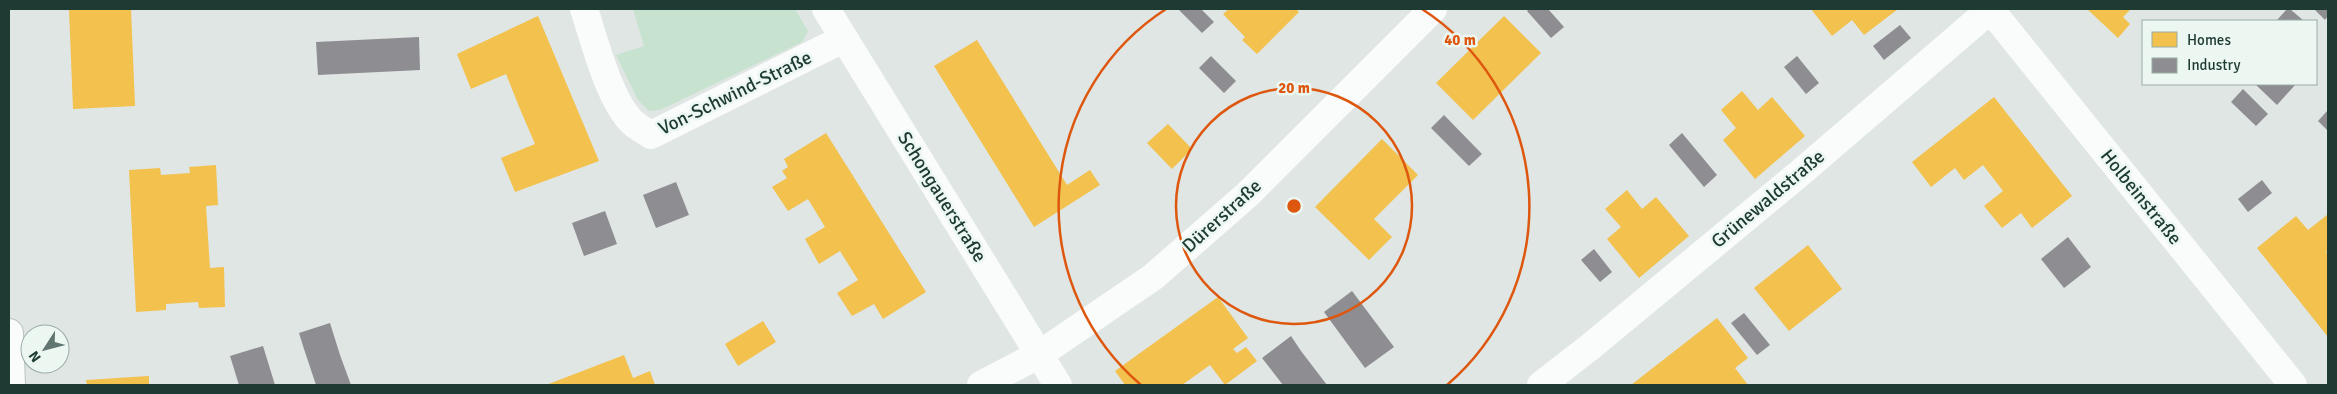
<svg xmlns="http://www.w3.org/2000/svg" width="2337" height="394" viewBox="0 0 2337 394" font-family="Signika,sans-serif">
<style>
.green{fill:#c7e2cf}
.homes{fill:#f2c14e}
.industry{fill:#8d8d92}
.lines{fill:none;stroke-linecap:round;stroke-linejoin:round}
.secondary-casing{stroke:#b9c3bf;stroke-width:30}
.street{stroke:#fafbfb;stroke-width:28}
.secondary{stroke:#fafbfb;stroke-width:28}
.ring{fill:none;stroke:#de570e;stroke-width:2.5}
.labels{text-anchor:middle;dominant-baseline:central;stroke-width:5;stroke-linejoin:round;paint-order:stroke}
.street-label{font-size:19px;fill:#1d3a33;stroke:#edf7f2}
.centre{fill:#de570e;stroke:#edf7f2;stroke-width:2.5}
.ring-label{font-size:15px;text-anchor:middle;font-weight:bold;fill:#de570e;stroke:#edf7f2;stroke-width:5;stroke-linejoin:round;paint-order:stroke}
</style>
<rect width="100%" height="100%" fill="#e0e6e3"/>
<path class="green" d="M 633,9 L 795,9 L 808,31 L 802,42 L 660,110 L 649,111 L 638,100 L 616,55 L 644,46 Z"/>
<g class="homes">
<path d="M 69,9 L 131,9 L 135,106 L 73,109 Z"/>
<path d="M 1229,9 L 1296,9 L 1299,12 L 1257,54 L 1242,40 L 1245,37 L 1223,14 Z"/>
<path d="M 1811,9 L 1898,9 L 1864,35 L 1852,20 L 1832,36 Z"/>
<path d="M 2087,9 L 2131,9 L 2123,17 L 2130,24 L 2118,38 Z"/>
<path d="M 538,16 L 599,161 L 515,192 L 501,158 L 535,144 L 520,109 L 506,74 L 471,89 L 457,54 Z"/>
<path d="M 1504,16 L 1541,53 L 1473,120 L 1436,83 Z"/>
<path d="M 977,40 L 1067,185 L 1090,170 L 1100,185 L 1034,227 L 934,66 Z"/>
<path d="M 1742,91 L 1758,110 L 1772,97 L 1805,136 L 1755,179 L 1723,140 L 1736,128 L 1721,110 Z"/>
<path d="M 1994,97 L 2072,196 L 2032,228 L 2021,213 L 2002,228 L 1984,206 L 2003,191 L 1983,165 L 1964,180 L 1955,168 L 1931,187 L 1912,162 Z"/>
<path d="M 1168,124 L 1192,149 L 1172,169 L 1147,143 Z"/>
<path d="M 826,133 L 926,292 L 883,319 L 874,304 L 852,316 L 837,293 L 858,280 L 840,251 L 819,264 L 805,239 L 825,227 L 808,199 L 788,211 L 772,187 L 787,178 L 782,171 L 788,167 L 784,159 Z"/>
<path d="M 1382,139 L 1418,175 L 1374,219 L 1392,237 L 1369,260 L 1315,207 Z"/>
<path d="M 216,165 L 218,205 L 206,206 L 210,268 L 224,267 L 225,307 L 199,308 L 198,302 L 166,304 L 166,310 L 136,312 L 129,170 L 160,168 L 161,175 L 190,173 L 189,167 Z"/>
<path d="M 1627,190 L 1642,209 L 1656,197 L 1689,236 L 1639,278 L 1607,239 L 1621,227 L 1605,209 Z"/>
<path d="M 2327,215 L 2328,250 L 2326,252 L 2328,255 L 2328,337 L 2257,248 L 2296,216 L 2308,230 Z"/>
<path d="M 1808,245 L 1842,289 L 1789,331 L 1754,288 Z"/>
<path d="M 1218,297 L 1248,338 L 1233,349 L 1237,353 L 1246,347 L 1257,361 L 1225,385 L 1210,365 L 1182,385 L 1125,385 L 1115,371 Z"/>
<path d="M 1717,318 L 1748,358 L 1735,368 L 1748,385 L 1631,385 Z"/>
<path d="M 763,321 L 776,342 L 738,366 L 725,344 Z"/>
<path d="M 624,355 L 633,378 L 650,371 L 655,385 L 546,385 Z"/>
<path d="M 149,376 L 149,385 L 87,385 L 86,380 Z"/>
</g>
<g class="industry">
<path d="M 1178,9 L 1201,9 L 1214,22 L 1202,33 Z"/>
<path d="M 1529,9 L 1548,9 L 1564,27 L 1551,38 L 1527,11 Z"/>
<path d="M 2287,9 L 2290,9 L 2304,21 L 2278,21 L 2277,20 Z"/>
<path d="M 2314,9 L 2328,9 L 2328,16 L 2325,20 Z"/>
<path d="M 1900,25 L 1911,38 L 1884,60 L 1873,46 Z"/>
<path d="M 419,37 L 420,70 L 318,75 L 316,42 Z"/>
<path d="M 1211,56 L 1236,81 L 1224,93 L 1199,68 Z"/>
<path d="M 1797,56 L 1819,83 L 1806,94 L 1784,67 Z"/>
<path d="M 2255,84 L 2296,84 L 2277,105 Z"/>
<path d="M 2243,89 L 2268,114 L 2256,126 L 2231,102 Z"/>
<path d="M 2328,110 L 2328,131 L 2318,121 Z"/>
<path d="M 1444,115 L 1482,154 L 1469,166 L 1431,128 Z"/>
<path d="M 1682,133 L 1717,175 L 1704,187 L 1669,145 Z"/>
<path d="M 2262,180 L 2272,193 L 2248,212 L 2238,199 Z"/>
<path d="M 676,182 L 689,215 L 656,228 L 643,195 Z"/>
<path d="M 605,211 L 617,244 L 584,256 L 572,223 Z"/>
<path d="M 2068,237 L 2091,267 L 2064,288 L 2041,259 Z"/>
<path d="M 1594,249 L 1612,272 L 1600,282 L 1581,260 Z"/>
<path d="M 1352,291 L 1394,347 L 1365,368 L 1324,312 Z"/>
<path d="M 1744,313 L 1770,345 L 1757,355 L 1731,323 Z"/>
<path d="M 330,323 L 340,355 L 351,385 L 316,385 L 304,349 L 299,333 Z"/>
<path d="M 1291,336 L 1301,351 L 1327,385 L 1283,385 L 1262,358 Z"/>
<path d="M 263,346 L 275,385 L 239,385 L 230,356 Z"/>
</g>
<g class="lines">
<defs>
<path id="secondary" d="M 9,333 L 11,385"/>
</defs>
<use href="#secondary" class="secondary-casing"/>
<g class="street">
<path d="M 584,9 C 594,39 609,100 632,122 C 637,127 645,131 651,135 L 843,39"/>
<path d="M 826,9 L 1058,385"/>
<path d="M 1990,9 L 2293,385"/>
<path d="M 981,385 L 1040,354 L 1153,277 L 1248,194 L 1433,9"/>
<path d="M 1541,385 L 1590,347 L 1800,173 L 1991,9"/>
</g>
<use href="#secondary" class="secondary"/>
</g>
<g class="ring">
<circle cx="1294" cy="206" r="118"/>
<path d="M1141 385A235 235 0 0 1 1166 9M1422 9A235 235 0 0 1 1447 385"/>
</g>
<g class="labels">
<g class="street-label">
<text transform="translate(735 93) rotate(-26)">Von-Schwind-Straße</text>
<text transform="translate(942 197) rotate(58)">Schongauerstraße</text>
<text transform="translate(2141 197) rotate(51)">Holbeinstraße</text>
<text transform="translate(1768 199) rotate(-40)">Grünewaldstraße</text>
<text transform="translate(1222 216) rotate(-42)">Dürerstraße</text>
</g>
</g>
<circle cx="1294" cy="206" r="8" class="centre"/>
<g class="ring-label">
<text x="1460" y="45">40 m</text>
<text x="1294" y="93">20 m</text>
</g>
<rect width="2337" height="394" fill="none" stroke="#1d3a33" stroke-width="20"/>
<rect x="2142" y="20" width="175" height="65" fill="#edf7f2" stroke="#9aaba6"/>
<rect x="2152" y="32" width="25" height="15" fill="#f2c14e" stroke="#9aaba6"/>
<text x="2187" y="45" font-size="15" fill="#1d3a33">Homes</text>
<rect x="2152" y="58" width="25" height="15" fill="#8d8d92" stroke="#9aaba6"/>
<text x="2187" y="70" font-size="15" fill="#1d3a33">Industry</text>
<g transform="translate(45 349) rotate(234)"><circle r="24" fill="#edf7f2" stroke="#9aaba6"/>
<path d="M0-4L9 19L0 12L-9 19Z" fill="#617671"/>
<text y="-8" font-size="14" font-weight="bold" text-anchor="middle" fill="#1d3a33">N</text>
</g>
</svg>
